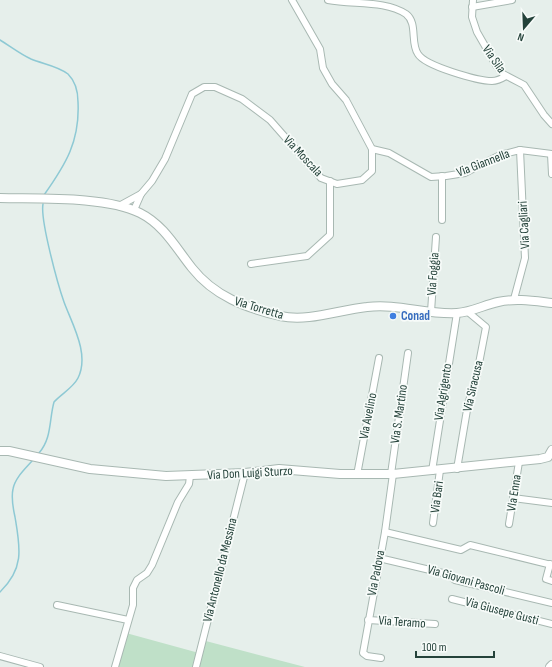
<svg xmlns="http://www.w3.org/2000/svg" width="552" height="667" viewBox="0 0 552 667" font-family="'Sofia Sans Condensed',sans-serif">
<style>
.green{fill:#bfe0c8}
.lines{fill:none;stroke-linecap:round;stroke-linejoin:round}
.stream{stroke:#8ec9d4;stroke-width:1.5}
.minor-casing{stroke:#a8b8b2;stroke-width:8}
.tertiary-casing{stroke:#a8b8b2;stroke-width:10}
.minor{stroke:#fff;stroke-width:6}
.tertiary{stroke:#fff;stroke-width:8}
.shop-dot{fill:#3f7fe0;stroke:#f7fbf9;stroke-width:1.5}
.labels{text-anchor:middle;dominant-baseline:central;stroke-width:3.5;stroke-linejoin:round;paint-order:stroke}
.street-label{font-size:13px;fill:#24423a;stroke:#f7fbf9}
.shop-label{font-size:13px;font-weight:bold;fill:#366cbe;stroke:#f7fbf9;text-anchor:start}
</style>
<rect width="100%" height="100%" fill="#e6efeb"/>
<path class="green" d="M 126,633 L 199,653 L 202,640 L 305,667 L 118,667 Z"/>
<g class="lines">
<g class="stream">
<path d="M 0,40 C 10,46 20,54 31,59 C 43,64 58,66 68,74 C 76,82 78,92 78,102 C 80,141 66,164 44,195"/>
<path d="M 39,453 C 52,438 49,420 54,402 C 61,394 73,388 78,378 C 90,354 72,324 64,302 C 58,285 40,220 43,204"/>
<path d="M 0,592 C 25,568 20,547 15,517 C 13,508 11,498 13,489 C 15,478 25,469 32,461"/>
</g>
<defs>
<g id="minor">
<path d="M 328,0 C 353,5 385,0 406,14 C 418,23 410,43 418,54 C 425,66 478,81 492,81 C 497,81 501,79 506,76"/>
<path d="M 473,0 L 472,17 L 477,32 L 496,65 L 503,74 L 524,85 L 544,115 L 552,124"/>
<path d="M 472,7 L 512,0"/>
<path d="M 372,149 L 389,153 L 431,177 L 446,176 L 465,173 L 500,155 L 520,150 L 552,154"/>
<path d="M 551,154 L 552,174"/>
<path d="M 442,176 L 442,220"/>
<path d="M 119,206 L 141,194"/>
<path d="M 134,210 L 141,194 L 152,181 L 165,159 L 192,94 L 204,87 L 215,87 L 242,99 L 270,120 L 321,178 L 337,184 L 362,180 L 372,171 L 372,149 L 346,100 L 332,84 L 323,68 L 320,49 L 292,0"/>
<path d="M 251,264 L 307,256 L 330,235 L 330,181"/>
<path d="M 514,299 L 525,258 L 520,150"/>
<path d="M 431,312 L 436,237"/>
<path d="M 457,469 L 468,404 L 476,379 L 486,327 L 468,312"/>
<path d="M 432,471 L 457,313"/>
<path d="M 391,474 L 408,353"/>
<path d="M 357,475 L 379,358"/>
<path d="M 513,498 L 552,503"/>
<path d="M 433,523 L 440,470"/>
<path d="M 509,524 L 519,462"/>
<path d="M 385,532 L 461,550 L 470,545 L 552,565"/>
<path d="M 379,558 L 447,574 L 455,580 L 552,603"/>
<path d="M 550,564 L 546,579 L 552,581"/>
<path d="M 452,599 L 552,624"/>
<path d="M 57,605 L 128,620"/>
<path d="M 368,620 L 435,624"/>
<path d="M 0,656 L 40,667"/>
<path d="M 381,658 L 367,656 L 363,653 L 385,532 L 393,474"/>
<path d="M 115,667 L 133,605 L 133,588 L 137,580 L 147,573 L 152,565 L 178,502 L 189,484 L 190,476"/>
<path d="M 196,667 L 245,473"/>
</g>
<g id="tertiary">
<path d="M 0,198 C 39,199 106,196 140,213 C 164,225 176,248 192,268 C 214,296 246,308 280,316 C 309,322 338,310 367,307 C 397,303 427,315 457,313 C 472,312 484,305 498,302 C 516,298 534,301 552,303"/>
<path d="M 0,451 L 9,451 L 90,469 L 166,476 L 245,473 L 279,469 L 340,474 L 393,474 L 540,459 L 548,457 L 552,450"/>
<path d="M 550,667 L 552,665"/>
</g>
</defs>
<use href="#minor" class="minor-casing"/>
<use href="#tertiary" class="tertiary-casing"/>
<use href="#minor" class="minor"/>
<use href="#tertiary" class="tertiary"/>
</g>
<circle class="shop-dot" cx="393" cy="316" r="4"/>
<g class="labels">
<g class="street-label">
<text transform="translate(494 59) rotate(55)">Via Sila</text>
<text transform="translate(303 156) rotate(47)">Via Moscala</text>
<text transform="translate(483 163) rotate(-21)">Via Giannella</text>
<text transform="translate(524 225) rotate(-93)">Via Cagliari</text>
<text transform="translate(433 274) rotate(-86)">Via Foggia</text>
<text transform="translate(259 308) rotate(17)">Via Torretta</text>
<text transform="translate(473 386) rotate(-77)">Via Siracusa</text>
<text transform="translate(443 392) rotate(-81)">Via Agrigento</text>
<text transform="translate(399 414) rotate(-82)">Via S. Martino</text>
<text transform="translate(368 416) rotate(-79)">Via Avelino</text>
<text transform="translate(250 473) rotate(-3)">Via Don Luigi Sturzo</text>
<text transform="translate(514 493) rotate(-81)">VIa Enna</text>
<text transform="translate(437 497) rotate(-82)">Via Bari</text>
<text transform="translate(220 570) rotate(-76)">Via Antonello da Messina</text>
<text transform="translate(376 573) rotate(-79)">Via Padova</text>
<text transform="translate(466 580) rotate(16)">Via Giovani Pascoli</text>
<text transform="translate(502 611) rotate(15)">Via Giusepe Gusti</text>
<text transform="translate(402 622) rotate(4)">Via Teramo</text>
</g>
<g class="shop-label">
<text x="401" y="316">Conad</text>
</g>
</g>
<g transform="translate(524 28) rotate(199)" stroke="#f7fbf9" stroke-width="3" paint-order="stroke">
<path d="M0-3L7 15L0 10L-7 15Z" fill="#24423a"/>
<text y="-6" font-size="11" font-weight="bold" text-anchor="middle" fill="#24423a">N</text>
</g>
<path d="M416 651v6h78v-6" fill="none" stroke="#24423a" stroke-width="2"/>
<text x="422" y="651" font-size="12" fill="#24423a" stroke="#f7fbf9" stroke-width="3" paint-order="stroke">100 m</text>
</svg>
